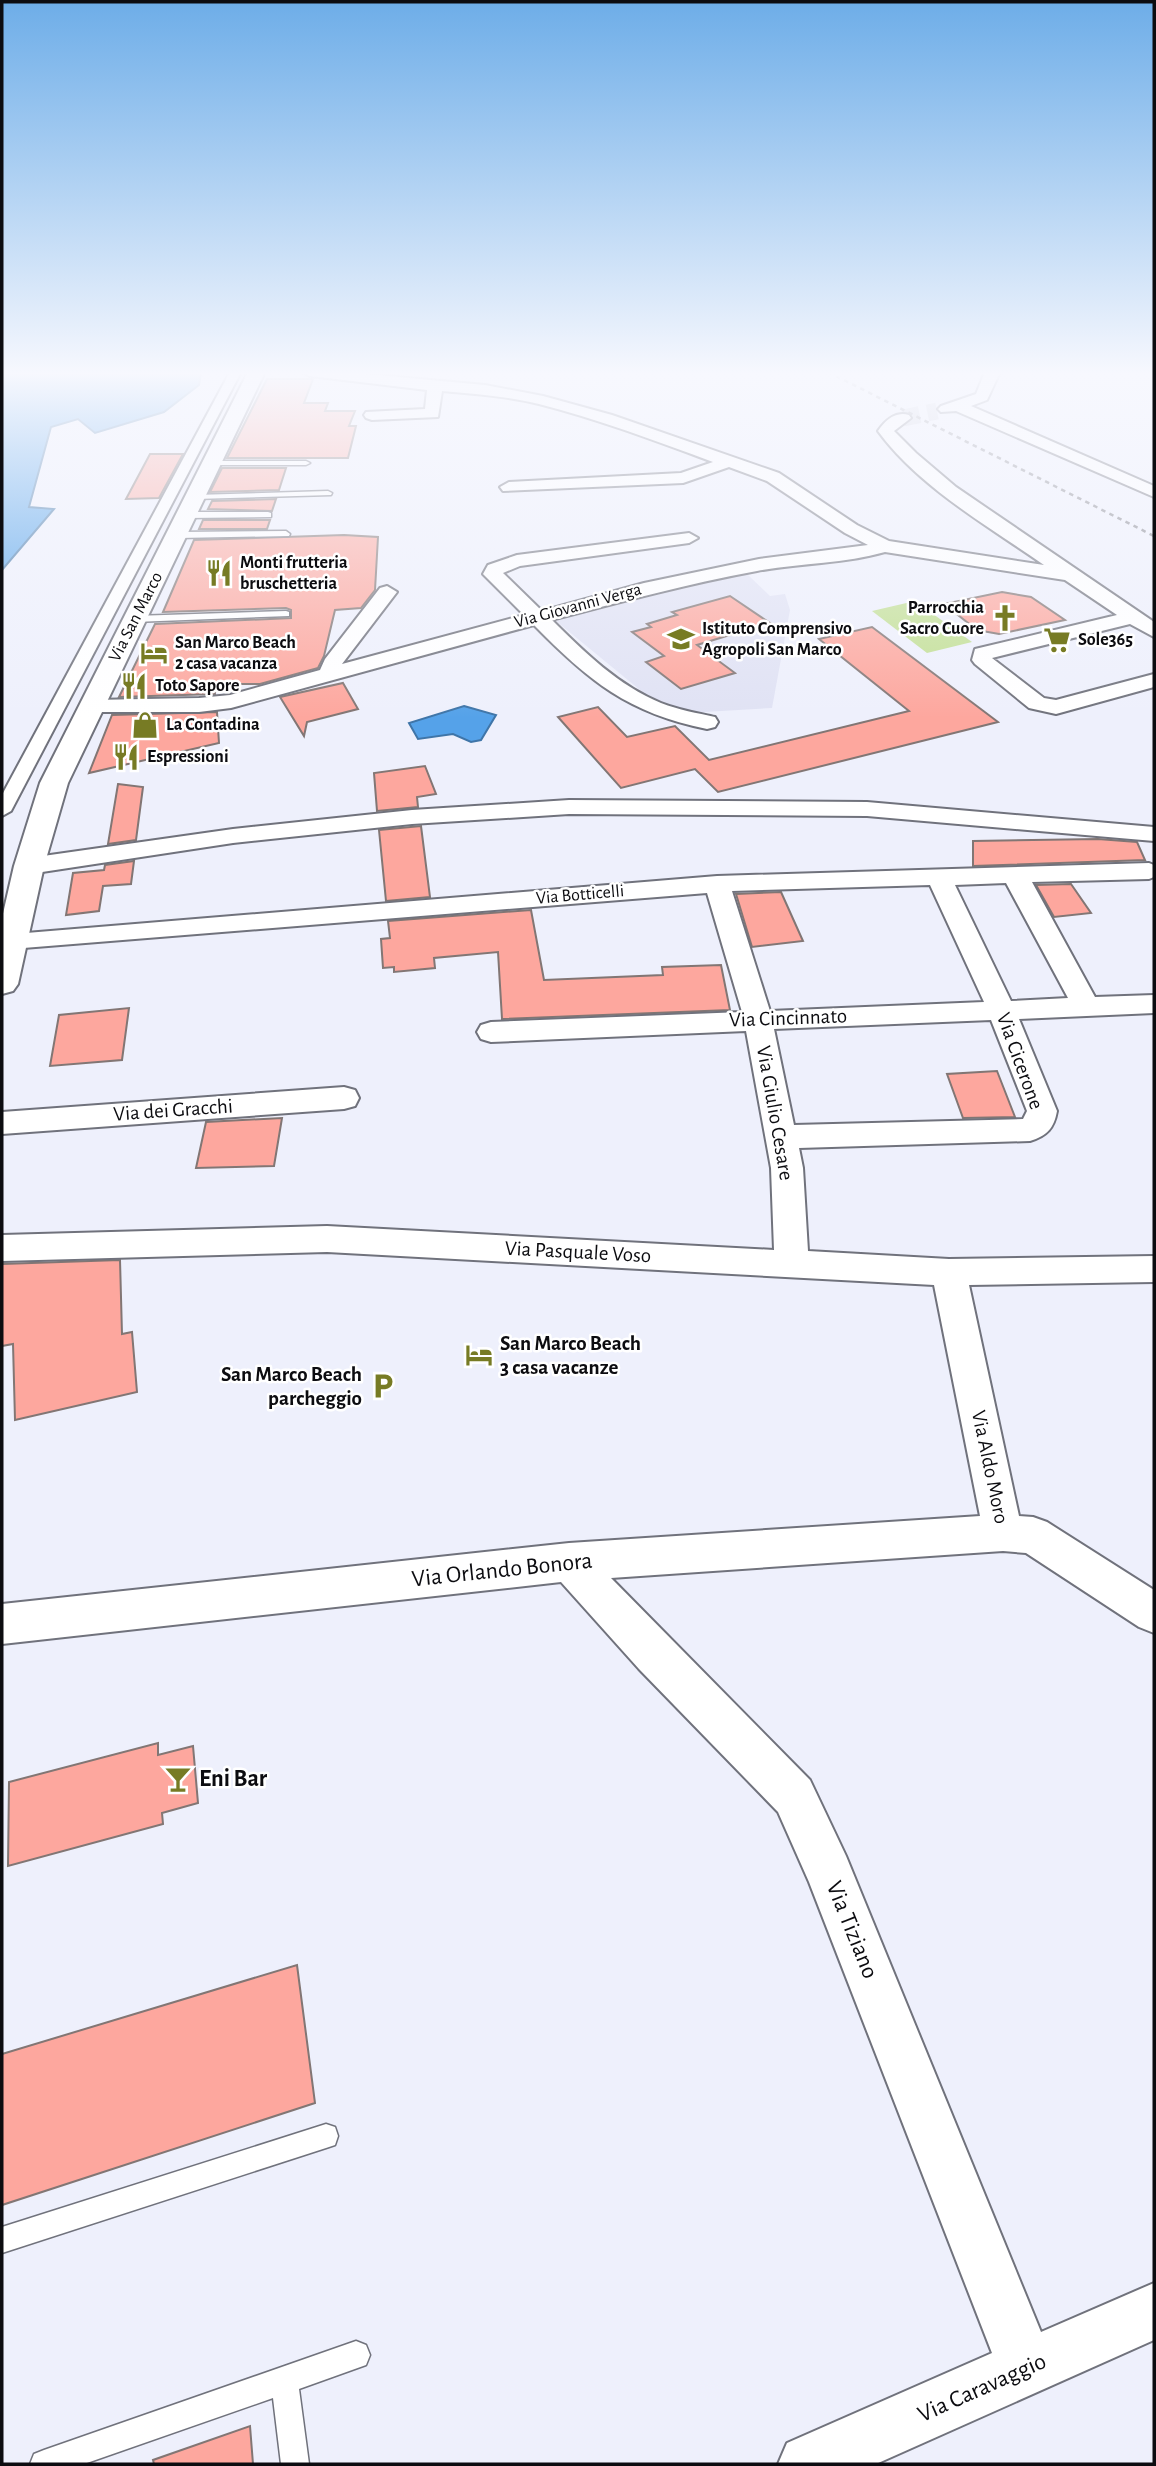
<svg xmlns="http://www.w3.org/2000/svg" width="1156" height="2466" viewBox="0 0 1156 2466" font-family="'Alegreya Sans',sans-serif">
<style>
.built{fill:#e0e2f4}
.green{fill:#c2df94}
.water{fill:#55a2e9;stroke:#3f75a8;stroke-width:2}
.building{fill:#fda79e;stroke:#827674;stroke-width:2}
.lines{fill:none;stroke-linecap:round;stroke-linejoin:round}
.minor-tunnel{stroke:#ccced9;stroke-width:17;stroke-dasharray:17 8;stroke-linecap:butt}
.service-casing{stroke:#70727c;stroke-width:3}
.pedestrian-casing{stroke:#70727c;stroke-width:4}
.minor-casing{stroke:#70727c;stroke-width:4}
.secondary-casing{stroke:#70727c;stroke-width:4}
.service{fill:#fff;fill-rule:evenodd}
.pedestrian{fill:#fff;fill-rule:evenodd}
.minor{fill:#fff;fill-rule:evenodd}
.secondary{fill:#fff;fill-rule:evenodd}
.rail{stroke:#82838b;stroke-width:2.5;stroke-dasharray:4.5 4.5;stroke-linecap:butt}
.labels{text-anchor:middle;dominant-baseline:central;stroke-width:5;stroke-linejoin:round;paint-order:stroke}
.far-poi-label{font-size:18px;font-weight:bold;fill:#0c0c10;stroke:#fff;text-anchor:start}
.far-street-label{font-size:18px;fill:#0c0c10;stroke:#fff}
.street-label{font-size:21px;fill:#0c0c10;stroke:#fff}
.poi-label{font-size:21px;font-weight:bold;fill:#0c0c10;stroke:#fff;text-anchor:start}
.near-street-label{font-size:24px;fill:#0c0c10;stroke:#fff}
.near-poi-label{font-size:24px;font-weight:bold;fill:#0c0c10;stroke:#fff;text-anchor:start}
</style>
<rect width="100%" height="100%" fill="#eef0fc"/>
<path class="built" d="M 747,574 L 770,596 L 785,594 L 790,610 L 772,708 L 687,713 L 651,699 L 556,621 L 717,579 Z"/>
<path class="green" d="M 915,601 L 972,642 L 927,653 L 872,611 Z"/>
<g class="water">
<path d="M 2,372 L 201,372 L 199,385 L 164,412 L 95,433 L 78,419 L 51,427 L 29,507 L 54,509 L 2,570 Z"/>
<path d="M 464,706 L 496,715 L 481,740 L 471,742 L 453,734 L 418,739 L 409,723 Z"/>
</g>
<g class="building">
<path d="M 267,379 L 313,379 L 304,403 L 328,403 L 325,411 L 355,411 L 349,426 L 356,426 L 348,458 L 227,458 Z"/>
<path d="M 150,454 L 183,454 L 159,498 L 126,499 Z"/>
<path d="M 222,468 L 286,468 L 279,490 L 210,492 Z"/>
<path d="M 276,499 L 272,511 L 208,509 L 212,501 Z"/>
<path d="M 203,520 L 270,520 L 267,529 L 199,529 Z"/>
<path d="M 344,535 L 378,537 L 375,590 L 361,608 L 335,610 L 324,656 L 318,668 L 260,684 L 214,684 L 215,694 L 119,697 L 155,624 L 291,618 L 291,610 L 286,608 L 163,612 L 194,540 Z"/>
<path d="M 1002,592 L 1031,597 L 1065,620 L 999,634 L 977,630 L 944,604 Z"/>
<path d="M 730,596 L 770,623 L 697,645 L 735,673 L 681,689 L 646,662 L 664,656 L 632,632 L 651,627 L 647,624 L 677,615 L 672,612 Z"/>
<path d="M 872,627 L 998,722 L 718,792 L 695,769 L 621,788 L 558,717 L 598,707 L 627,737 L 675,726 L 709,760 L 909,711 L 819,639 Z"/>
<path d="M 343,683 L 358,709 L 307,722 L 304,736 L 280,697 Z"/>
<path d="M 217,712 L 219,743 L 89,773 L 112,715 Z"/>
<path d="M 425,766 L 436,794 L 417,797 L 418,807 L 377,811 L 374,773 Z"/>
<path d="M 118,784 L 143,787 L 136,840 L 108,844 Z"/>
<path d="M 421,826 L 430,897 L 386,901 L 379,830 Z"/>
<path d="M 1098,839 L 1137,842 L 1145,860 L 973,866 L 973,841 Z"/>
<path d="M 134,861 L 131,884 L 103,886 L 99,911 L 66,915 L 73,873 L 104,870 L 105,865 Z"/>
<path d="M 1071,884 L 1091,913 L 1054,917 L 1036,885 Z"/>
<path d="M 781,892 L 803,941 L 752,947 L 736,894 Z"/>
<path d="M 531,910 L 544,980 L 663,975 L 662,967 L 721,965 L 730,1010 L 502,1019 L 498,952 L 434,958 L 435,968 L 394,972 L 394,967 L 383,968 L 381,939 L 390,938 L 388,921 Z"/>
<path d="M 129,1008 L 122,1060 L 50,1066 L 59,1015 Z"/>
<path d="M 997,1071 L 1015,1117 L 963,1118 L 947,1074 Z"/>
<path d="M 282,1118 L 274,1166 L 196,1168 L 206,1122 Z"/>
<path d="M 120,1260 L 122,1334 L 132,1332 L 137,1392 L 15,1420 L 13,1344 L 2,1346 L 2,1264 Z"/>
<path d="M 158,1743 L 158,1755 L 193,1746 L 198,1803 L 162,1813 L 163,1824 L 8,1866 L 9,1782 Z"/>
<path d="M 297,1965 L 315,2103 L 2,2205 L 2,2054 Z"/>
<path d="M 250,2426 L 253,2464 L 154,2464 L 153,2460 Z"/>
</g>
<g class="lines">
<path class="minor-tunnel" d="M 903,418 L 937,411"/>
<defs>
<g id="service">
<path d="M 210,461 L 306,461 L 310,463 L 306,465 L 213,465 Z"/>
<path d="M 328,491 L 332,493 L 331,495 L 195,499 L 191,497 L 195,495 Z"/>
<path d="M 268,512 L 271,513 L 271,517 L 186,518 L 182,515 L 186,512 Z"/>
<path d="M 286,531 L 290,534 L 289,536 L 178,538 L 174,535 L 178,532 Z"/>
<path d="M 286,611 L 289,612 L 289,616 L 134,622 L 129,619 L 134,616 Z"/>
<path d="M 326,2124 L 335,2127 L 338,2136 L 335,2145 L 326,2148 L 2,2253 L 2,2227 Z"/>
<path d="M 356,2341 L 366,2345 L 370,2355 L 366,2365 L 299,2389 L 309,2464 L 281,2464 L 273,2398 L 84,2464 L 30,2464 L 34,2454 L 44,2450 Z"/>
</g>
<path id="pedestrian" d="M 230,372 L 241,372 L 11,811 L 2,816 L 2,795 Z"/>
<g id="minor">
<path d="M 303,372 L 344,372 L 485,385 L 543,396 L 612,415 L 779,473 L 857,525 L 889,541 L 1044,565 C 988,526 919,487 878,431 C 885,421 895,411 909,415 L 911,418 L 894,431 L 916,453 L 956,487 L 1154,622 L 1154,637 L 1130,624 L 992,658 L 1044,698 L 1056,700 L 1154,674 L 1154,687 L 1056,714 L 1029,708 L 975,664 L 972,660 L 975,649 L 1117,615 L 1065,580 L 885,552 C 843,564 799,563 757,571 C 687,584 620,602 552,620 C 584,652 619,686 661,703 C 679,710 697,713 715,717 L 718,722 L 715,727 L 707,729 C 628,713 589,681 534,625 L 231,708 L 199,712 L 84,712 L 81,707 L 84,702 L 92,700 L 199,698 L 230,695 L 320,670 L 325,659 L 380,588 L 387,586 L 397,592 L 342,664 L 524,615 L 483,574 L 488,565 L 517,555 L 689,533 L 698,538 L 689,543 L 520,566 L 503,573 L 542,611 L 644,583 L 759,559 L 868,545 L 845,533 L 767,481 L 729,467 L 683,483 L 503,491 L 500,487 L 509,482 L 681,473 L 713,462 C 656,441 598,419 539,404 C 507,396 474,394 442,391 L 438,417 L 372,420 L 366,418 L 364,415 L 366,412 L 425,409 L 427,390 L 310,376 Z"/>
<path d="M 985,372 L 1000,372 L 987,400 L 971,406 L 1154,486 L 1154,497 L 956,411 L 941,412 L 938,409 L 941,406 L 976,394 Z"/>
<path d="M 569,800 L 867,802 L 1154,827 L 1154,841 L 867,816 L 569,814 L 412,824 L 233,843 L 29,874 L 20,871 L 16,866 L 20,861 L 29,858 L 233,829 L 412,810 Z"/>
<path d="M 1149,863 L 1154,865 L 1154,877 L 1149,879 L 1032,882 L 1095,997 L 1154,995 L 1154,1013 L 1019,1019 L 1057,1111 C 1054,1128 1047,1136 1030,1141 L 799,1148 L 803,1168 L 808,1251 L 949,1259 L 1154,1256 L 1154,1282 L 969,1285 L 1019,1516 L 1033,1517 L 1047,1522 L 1154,1590 L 1154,1633 L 1139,1627 L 1026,1553 L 1003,1551 L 611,1578 L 810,1780 L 846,1856 L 1041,2332 L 1154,2283 L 1154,2340 L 876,2464 L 778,2464 L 787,2443 L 992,2353 L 809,1882 L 778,1812 L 639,1669 L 561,1582 L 2,1644 L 2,1604 L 569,1543 L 980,1516 L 934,1285 L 327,1252 L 2,1261 L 2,1235 L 327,1226 L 774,1250 L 771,1168 L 746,1031 L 491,1042 L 481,1039 L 477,1032 L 481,1025 L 491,1022 L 742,1012 L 707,893 L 11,949 L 2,947 L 2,935 L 717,876 ZM 1006,883 L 1068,998 L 1011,1001 L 955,885 ZM 930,885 L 984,1002 L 770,1011 L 732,891 ZM 991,1020 L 1027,1111 L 1023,1119 L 794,1125 L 774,1029 Z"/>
<path d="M 344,1087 L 355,1090 L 359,1098 L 355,1106 L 344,1109 L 2,1134 L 2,1112 Z"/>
</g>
<path id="secondary" d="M 248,372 L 265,372 L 68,783 L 44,866 L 18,984 L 13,991 L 2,994 L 2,918 L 14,866 L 40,783 Z"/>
</defs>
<use href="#service" class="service-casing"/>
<use href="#pedestrian" class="pedestrian-casing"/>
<use href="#minor" class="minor-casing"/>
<use href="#secondary" class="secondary-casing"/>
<use href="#service" class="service"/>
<use href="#pedestrian" class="pedestrian"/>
<use href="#minor" class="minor"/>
<use href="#secondary" class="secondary"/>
<path class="rail" d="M 828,372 L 1154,536"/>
</g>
<linearGradient id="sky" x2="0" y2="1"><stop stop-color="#6dade8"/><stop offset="0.52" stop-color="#f7f8fe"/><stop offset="1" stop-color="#f7f8fe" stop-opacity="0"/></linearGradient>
<rect width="1156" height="718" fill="url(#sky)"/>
<defs>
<symbol id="restaurant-bare" viewBox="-9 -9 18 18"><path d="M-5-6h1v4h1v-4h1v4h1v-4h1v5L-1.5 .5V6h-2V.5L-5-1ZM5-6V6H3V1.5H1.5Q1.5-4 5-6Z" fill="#777b24" stroke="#fff" stroke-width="2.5" paint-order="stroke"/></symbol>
<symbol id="church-bare" viewBox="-9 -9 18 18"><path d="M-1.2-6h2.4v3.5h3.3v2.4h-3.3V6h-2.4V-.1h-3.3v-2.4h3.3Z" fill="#777b24" stroke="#fff" stroke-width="2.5" paint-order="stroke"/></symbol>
<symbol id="school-bare" viewBox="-9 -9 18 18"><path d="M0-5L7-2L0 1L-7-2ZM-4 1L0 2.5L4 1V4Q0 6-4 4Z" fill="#777b24" stroke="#fff" stroke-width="2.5" paint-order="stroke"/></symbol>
<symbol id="supermarket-bare" viewBox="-9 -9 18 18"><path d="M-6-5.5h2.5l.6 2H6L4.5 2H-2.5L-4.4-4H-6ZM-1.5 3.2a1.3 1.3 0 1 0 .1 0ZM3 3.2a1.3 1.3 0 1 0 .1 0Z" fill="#777b24" stroke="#fff" stroke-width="2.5" paint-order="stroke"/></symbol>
<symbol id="hotel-bare" viewBox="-9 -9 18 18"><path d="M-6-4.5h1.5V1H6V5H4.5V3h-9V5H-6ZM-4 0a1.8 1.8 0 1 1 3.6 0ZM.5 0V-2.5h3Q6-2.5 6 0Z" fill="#777b24" stroke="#fff" stroke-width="2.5" paint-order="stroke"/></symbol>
<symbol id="shop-bare" viewBox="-9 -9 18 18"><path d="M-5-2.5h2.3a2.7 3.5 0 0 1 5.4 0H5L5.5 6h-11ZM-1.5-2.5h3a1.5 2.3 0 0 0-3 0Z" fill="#777b24" stroke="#fff" stroke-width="2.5" paint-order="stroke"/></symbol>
<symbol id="parking-bare" viewBox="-9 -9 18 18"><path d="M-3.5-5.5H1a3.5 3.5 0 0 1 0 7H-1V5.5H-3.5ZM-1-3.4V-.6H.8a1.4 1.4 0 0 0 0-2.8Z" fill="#777b24" stroke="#fff" stroke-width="2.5" paint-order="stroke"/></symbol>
<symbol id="bar-bare" viewBox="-9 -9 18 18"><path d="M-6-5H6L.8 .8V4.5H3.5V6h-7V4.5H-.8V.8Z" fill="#777b24" stroke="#fff" stroke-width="2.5" paint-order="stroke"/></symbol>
</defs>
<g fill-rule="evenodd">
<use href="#restaurant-bare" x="200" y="554" width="38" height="38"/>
<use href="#church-bare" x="986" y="599" width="38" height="38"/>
<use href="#school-bare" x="662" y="620" width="38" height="38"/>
<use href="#supermarket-bare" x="1038" y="621" width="38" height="38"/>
<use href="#hotel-bare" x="135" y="634" width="38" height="38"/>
<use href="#restaurant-bare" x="115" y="667" width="38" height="38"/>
<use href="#shop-bare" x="126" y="706" width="38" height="38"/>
<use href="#restaurant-bare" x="107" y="738" width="38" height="38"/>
<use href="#hotel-bare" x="460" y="1336" width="38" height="38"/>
<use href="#parking-bare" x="364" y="1367" width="38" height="38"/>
<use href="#bar-bare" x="159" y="1760" width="38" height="38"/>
</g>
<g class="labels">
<g class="far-poi-label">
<text x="240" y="563">Monti frutteria<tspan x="240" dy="21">bruschetteria</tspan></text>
<text x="984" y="608" text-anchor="end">Parrocchia<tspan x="984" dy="21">Sacro Cuore</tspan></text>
<text x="702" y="629">Istituto Comprensivo<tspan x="702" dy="21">Agropoli San Marco</tspan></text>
<text x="1078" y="640">Sole365</text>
<text x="175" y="643">San Marco Beach<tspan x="175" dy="21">2 casa vacanza</tspan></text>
<text x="155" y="686">Toto Sapore</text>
<text x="166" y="725">La Contadina</text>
<text x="147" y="757">Espressioni</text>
</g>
<g class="far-street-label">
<text transform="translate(578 606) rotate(-15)">Via Giovanni Verga</text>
<text transform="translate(136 617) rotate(-63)">Via San Marco</text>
<text transform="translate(580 895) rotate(-5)">Via Botticelli</text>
</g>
<g class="street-label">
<text transform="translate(788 1018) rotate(-2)">Via Cincinnato</text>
<text transform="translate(1020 1061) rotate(70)">Via Cicerone</text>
<text transform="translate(173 1110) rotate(-4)">Via dei Gracchi</text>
<text transform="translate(775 1113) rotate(80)">Via Giulio Cesare</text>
<text transform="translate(578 1252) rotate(3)">Via Pasquale Voso</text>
<text transform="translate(990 1467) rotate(78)">Via Aldo Moro</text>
</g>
<g class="poi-label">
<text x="500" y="1343">San Marco Beach<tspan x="500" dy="24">3 casa vacanze</tspan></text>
<text x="362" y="1374" text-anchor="end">San Marco Beach<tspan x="362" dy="24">parcheggio</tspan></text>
</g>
<g class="near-street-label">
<text transform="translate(502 1570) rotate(-6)">Via Orlando Bonora</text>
<text transform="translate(852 1930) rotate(68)">Via Tiziano</text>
<text transform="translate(982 2388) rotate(-24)">Via Caravaggio</text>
</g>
<g class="near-poi-label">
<text x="199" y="1779">Eni Bar</text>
</g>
</g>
<rect width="1156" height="2466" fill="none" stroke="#0c0c10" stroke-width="7"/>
</svg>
